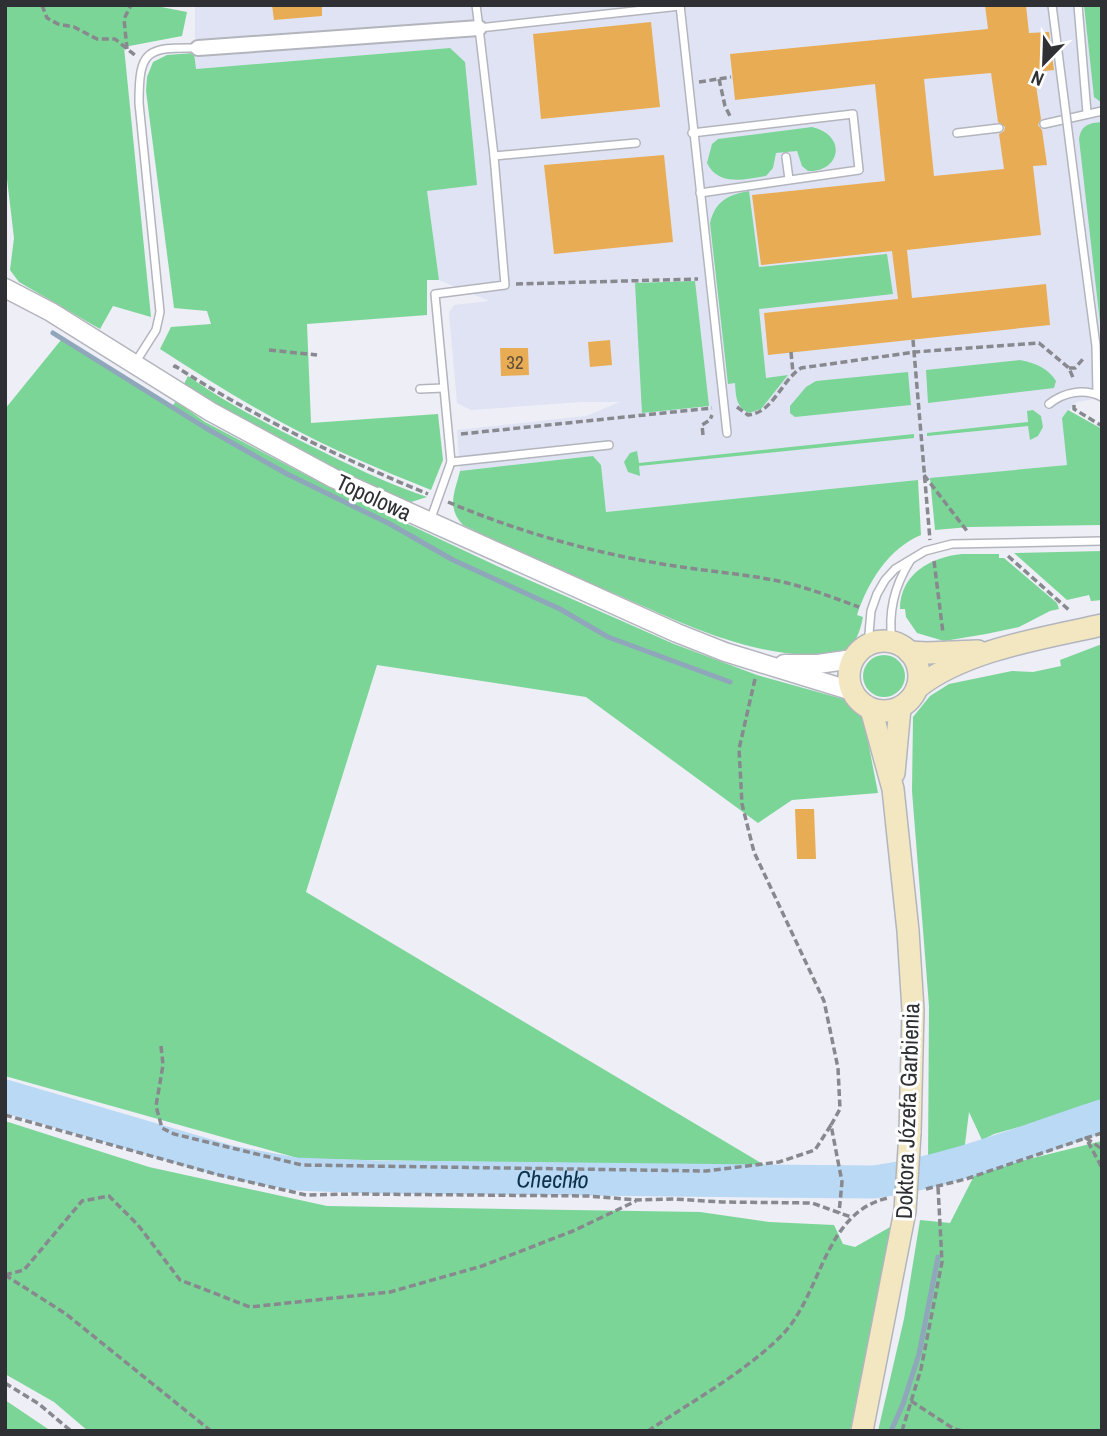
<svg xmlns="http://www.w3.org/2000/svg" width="1107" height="1436" viewBox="0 0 1107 1436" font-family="'Archivo Narrow',sans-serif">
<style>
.built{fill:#e0e3f3}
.green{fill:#7ad597}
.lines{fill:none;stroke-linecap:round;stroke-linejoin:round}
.stream{stroke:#90a6ba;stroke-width:5}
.river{stroke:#b9d9f4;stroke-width:33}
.building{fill:#e8ac54;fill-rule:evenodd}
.service-casing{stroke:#b3b5bd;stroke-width:10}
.minor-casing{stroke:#b3b5bd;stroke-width:18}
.tertiary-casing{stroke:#b3b5bd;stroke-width:21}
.secondary-casing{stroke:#b3b5bd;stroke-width:24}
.path{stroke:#88898e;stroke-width:3.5;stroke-dasharray:7 3.5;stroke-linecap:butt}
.service{stroke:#fff;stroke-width:7}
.minor{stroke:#fff;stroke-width:14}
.tertiary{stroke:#fff;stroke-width:18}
.secondary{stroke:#f3e7c1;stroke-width:21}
.service-bridge-casing{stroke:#b3b5bd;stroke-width:10;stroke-linecap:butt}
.secondary-bridge-casing{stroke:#b3b5bd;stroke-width:24;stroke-linecap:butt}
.service-bridge{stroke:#fff;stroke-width:7}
.secondary-bridge{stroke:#f3e7c1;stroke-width:21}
.labels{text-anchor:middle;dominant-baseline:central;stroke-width:6;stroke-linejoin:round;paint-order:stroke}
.number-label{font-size:19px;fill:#5d4f3b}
.street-label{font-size:23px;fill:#2f3033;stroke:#fff}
.water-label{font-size:24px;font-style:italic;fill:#0d324c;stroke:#fff}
</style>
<rect width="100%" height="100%" fill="#edeef6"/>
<path class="built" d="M 195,5 L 1102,5 L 1102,403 L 1094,399 L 1077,402 L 1062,418 L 1068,465 L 606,512 L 601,465 L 593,456 L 460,471 L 457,430 L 586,416 L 620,402 L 582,402 L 471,410 L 457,403 L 449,313 L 454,305 L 489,301 L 439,280 L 427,191 L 450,48 L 195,69 Z"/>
<g class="green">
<path d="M 5,5 L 151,5 L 187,12 L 182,36 L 124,47 L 151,317 L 113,306 L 100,329 L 19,282 L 10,270 L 14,238 L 5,162 Z"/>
<path d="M 1084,5 L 1102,5 L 1102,103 L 1094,97 Z"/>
<path d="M 450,48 L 465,62 L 477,185 L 427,191 L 439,280 L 427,280 L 427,315 L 307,324 L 311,423 L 438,414 L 443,460 L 431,490 C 379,469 328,448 279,421 C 238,399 199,374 160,349 L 171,327 L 211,324 L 207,311 L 174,308 L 146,91 L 147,77 L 153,62 L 167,55 L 194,53 L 196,69 Z"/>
<path d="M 1102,122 L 1102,340 L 1079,139 C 1081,125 1089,123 1102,122 Z"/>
<path d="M 812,127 C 849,136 839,173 808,171 L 802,166 L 797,151 L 776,153 L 773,168 L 766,176 C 744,180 718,186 707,163 L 712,144 L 718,139 Z"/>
<path d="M 749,191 L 759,267 L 887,254 L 893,294 L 759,309 L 766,378 L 788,375 L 761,409 L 749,413 C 736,407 736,397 735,383 L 728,384 L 710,223 C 715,201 728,195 749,191 Z"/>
<path d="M 695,281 L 709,406 L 642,413 L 635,283 Z"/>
<path d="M 61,340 L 171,408 L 176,401 L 205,422 L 327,486 L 497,566 L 674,644 L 757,675 L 843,699 L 860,714 L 865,726 L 878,793 L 792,800 L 758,823 L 586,697 L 377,665 L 306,892 L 766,1166 L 301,1159 L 5,1076 L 5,409 Z"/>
<path d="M 1020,360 C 1035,363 1048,368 1056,381 L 1054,388 L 928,403 L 926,370 Z"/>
<path d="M 908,372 L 911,405 L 795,417 L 790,413 L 790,406 L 806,387 L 816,381 Z"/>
<path d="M 188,376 C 226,403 267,424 309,445 C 347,464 386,483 427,497 L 411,502 L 404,501 C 328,466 253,429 184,384 Z"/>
<path d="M 1033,410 L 1041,416 L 1043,427 L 1038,436 L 1030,440 L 1028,426 L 927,436 L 927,433 L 1028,422 L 1027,411 Z"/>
<path d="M 1068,410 L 1102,429 L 1102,525 L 969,527 L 935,530 L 930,478 L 1067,465 L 1062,418 Z"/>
<path d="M 914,434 L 914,438 L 639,466 L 640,476 L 628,472 L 624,462 L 630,453 L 637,451 L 639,463 Z"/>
<path d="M 593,456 L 601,465 L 606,512 L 918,480 L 921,535 C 888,549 868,582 857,615 L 863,617 C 860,632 856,645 842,652 C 831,656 816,656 805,655 C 736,651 676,620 613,593 C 562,572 512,550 463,525 C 446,507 455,492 460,471 Z"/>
<path d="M 1102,551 L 1102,600 L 1091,601 L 1089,595 L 1067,600 L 1014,553 Z"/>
<path d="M 962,554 L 999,554 L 999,558 L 1004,558 L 1057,603 L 1059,609 L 1050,611 L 1019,627 L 986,634 L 944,641 L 917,633 L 906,617 L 905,609 L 900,609 C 900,574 931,557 962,554 Z"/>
<path d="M 1102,644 L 1102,1104 L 994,1134 L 982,1140 L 969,1112 L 964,1152 L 928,1162 L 929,1006 L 912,791 L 913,717 L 930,696 L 949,684 L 1012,671 L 1033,672 L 1061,666 L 1060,660 Z"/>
<circle cx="884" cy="676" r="21"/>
<path d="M 5,1121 L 149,1167 L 327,1206 L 700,1212 L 769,1222 L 834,1225 L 843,1244 L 855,1247 L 892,1226 L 850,1431 L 88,1431 L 54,1402 L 5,1374 Z"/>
<path d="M 1102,1141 L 1102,1431 L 878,1431 L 904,1319 L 920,1220 L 950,1223 L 976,1172 Z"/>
<path d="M 5,1400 L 51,1431 L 5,1431 Z"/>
</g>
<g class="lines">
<g class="stream">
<path d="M 53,333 L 204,427 L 287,474 L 390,524 L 453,560 L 560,609 L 608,637 L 730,682"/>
<path d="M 953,1178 L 958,1165 L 955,1156"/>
<path d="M 891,1431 L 903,1404 L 919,1354 L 938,1257"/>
</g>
<path class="river" id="s1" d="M 5,1096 L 230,1162 L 295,1174 L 375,1177 L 874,1182 C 953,1171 1026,1141 1102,1116"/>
</g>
<g class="building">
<path d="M 272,5 L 322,5 L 322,16 L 274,20 Z"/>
<path d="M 985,5 L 1026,5 L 1029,33 L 1049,32 L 1054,70 L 1034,72 L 1041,119 L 1038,125 L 1042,130 L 1047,165 L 1033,166 L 1041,235 L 907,250 L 912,298 L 1046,284 L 1050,325 L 768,355 L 764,313 L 898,299 L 892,251 L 761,265 L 752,195 L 885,181 L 875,84 L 735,100 L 730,54 L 988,29 ZM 991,73 L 998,122 L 1005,127 L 1004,131 L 999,134 L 1004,169 L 934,176 L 924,79 Z"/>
<path d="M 651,22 L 660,107 L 541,119 L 533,34 Z"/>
<path d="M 664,155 L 673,242 L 554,254 L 544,165 Z"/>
<path d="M 610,340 L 612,365 L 590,367 L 588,342 Z"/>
<path d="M 500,348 L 528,348 L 529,375 L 501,376 Z"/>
<path d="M 795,809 L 814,809 L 816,859 L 797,859 Z"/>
</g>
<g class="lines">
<defs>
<g id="service">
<path d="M 476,5 L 479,28"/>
<path d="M 680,5 L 727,433"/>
<path d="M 1078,5 L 1087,113"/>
<path d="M 1044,124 L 1102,111"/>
<path d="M 692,133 L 853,114 L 859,170 L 700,193"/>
<path d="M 957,133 L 999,128"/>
<path d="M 494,156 L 636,143"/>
<path d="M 786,157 L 789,179"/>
<path d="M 1081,232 L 1096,346 L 1097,394"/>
<path d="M 135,363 L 156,330 L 160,312 L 139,103 C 139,50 146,47 198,48"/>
<path d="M 420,389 L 443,388"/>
<path d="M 1049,404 C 1064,392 1084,388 1102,397"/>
<path d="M 451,462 L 609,445"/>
<path d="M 430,521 L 451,462 L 435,294 L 505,285 L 494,156 L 479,28 L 680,6"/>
<path d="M 892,642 C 888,612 894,587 910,561"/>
<path d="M 868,645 L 871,611 L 877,594 L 885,580 L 895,569 L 925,551 L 952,544 L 1102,541"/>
</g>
<path id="minor" d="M 198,48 L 479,28"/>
<g id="tertiary">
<path d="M 5,288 L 51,312 L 211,412 L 333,478 L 677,633 L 725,652 L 852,691"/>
<path d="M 784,664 L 818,664 L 853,659"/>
</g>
<g id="secondary">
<circle cx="884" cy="676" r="35"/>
<path d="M 909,652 L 927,653 L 978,651"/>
<path d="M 917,688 C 964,650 1044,638 1102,625"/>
<path d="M 871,709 L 893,789 L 908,931 L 913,1010 L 910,1133"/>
<path d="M 894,773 L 900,708"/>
<path d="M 862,1431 L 905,1211"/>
</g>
</defs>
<use href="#service" class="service-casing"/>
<use href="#minor" class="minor-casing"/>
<use href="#tertiary" class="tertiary-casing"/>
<use href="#secondary" class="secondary-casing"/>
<g class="path">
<path d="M 42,5 L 47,18 L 58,24 L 74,27 L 97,39 L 115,39 L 136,56"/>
<path d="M 127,49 L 124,19 L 131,5"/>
<path d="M 719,79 L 725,106 L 730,116"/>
<path d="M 699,82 L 731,77"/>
<path d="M 516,284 L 698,279"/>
<path d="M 913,340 L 930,540"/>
<path d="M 269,350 L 317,355"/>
<path d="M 791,352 L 793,373"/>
<path d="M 174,368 L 175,366 C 254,417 341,458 428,494"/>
<path d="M 1069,368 L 1075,368 L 1084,358"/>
<path d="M 1074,405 L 1074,409 L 1102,426"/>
<path d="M 737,407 L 748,415 C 773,413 781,381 801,368 L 915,352 L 1039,343 L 1069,368 L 1074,380"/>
<path d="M 461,434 L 712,408"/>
<path d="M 703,435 L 702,425 L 710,420 L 712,415"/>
<path d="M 924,475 L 967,531"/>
<path d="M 448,502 C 514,530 586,551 657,563 C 699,571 742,573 783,582 C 809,588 834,598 859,607"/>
<path d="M 1008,556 L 1069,610"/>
<path d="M 934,561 L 943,633"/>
<path d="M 755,679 L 739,749 L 742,804 L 754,852 L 824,1001 L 838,1068 L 840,1109 L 831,1125 L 842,1182 L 839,1213"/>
<path d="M 161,1046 L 163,1065 L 156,1106 L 162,1128 L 174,1134 L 302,1165 L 706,1171 L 779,1162 L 815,1150 L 831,1125"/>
<path d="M 5,1115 L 219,1175 L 306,1195 L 355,1194 L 588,1196 L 637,1200 L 674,1199 L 722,1202 L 812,1203 L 851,1217"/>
<path d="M 1102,1133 L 1086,1138 L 1102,1168"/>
<path d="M 926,1189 L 966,1179 L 1086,1138 L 1102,1149"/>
<path d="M 5,1275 L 24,1270 L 82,1201 L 109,1196 L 138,1225 L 180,1280 L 250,1307 L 390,1292 L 482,1266 L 573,1231 L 636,1201"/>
<path d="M 5,1275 L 66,1314 L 211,1431"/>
<path d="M 5,1383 L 39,1404 L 71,1431"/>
<path d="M 911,1401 L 954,1429 L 963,1431"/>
<path d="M 648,1431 C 692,1401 746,1372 783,1334 C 822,1293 824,1212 888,1198"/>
<path d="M 902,1431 L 921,1369 L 942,1262 L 938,1187"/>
</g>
<use href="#service" class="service"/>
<use href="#minor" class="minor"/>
<use href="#tertiary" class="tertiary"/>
<use href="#secondary" class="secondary"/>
<defs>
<path id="service-bridge" d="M 1052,5 L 1081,232"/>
<path id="secondary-bridge" d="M 905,1211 L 910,1133"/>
</defs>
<use href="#service-bridge" class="service-bridge-casing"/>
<use href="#secondary-bridge" class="secondary-bridge-casing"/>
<use href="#service-bridge" class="service-bridge"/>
<use href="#secondary-bridge" class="secondary-bridge"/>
</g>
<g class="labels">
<g class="number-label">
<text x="515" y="362">32</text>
</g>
<g class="street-label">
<text transform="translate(374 497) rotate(25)">Topolowa</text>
<text transform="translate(907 1111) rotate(-88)">Doktora Józefa Garbienia</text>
</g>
<g class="water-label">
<text stroke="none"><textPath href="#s1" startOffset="558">Chechło</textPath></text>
</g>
</g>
<rect width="1107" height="1436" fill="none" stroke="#2f3033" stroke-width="14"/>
<g transform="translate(1044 63) rotate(203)" stroke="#ffffff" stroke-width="5" paint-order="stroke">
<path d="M0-5L12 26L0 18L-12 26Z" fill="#2f3033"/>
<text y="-10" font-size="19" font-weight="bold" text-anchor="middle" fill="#2f3033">N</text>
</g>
</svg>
